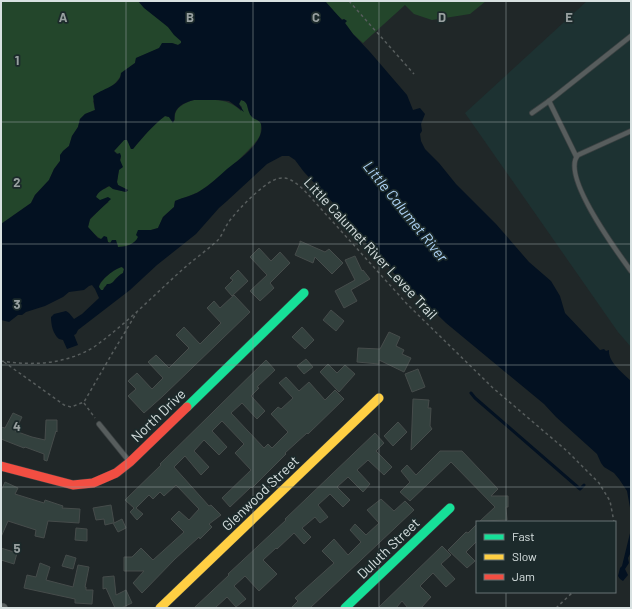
<svg xmlns="http://www.w3.org/2000/svg" width="632" height="609" viewBox="0 0 632 609" font-family="Barlow,sans-serif">
<style>
.built{fill:#1d3232}
.green{fill:#23462b}
.water{fill:#031121;fill-rule:evenodd}
.lines{fill:none;stroke-linecap:round;stroke-linejoin:round}
.stream{stroke:#031121;stroke-width:3}
.building{fill:#33413e;stroke:#464c4b}
.lane-casing{stroke:#3b4142;stroke-width:6}
.street-casing{stroke:#3b4142;stroke-width:10}
.fast-casing{stroke:#3b4142;stroke-width:10}
.slow-casing{stroke:#3b4142;stroke-width:10}
.jam-casing{stroke:#3b4142;stroke-width:10}
.path{stroke:#575d5d;stroke-width:1.5;stroke-dasharray:3 3;stroke-linecap:butt}
.lane{stroke:#575d5d;stroke-width:4.5}
.street{stroke:#575d5d;stroke-width:9}
.fast{stroke:#16e098;stroke-width:9}
.slow{stroke:#ffcf43;stroke-width:9}
.jam{stroke:#f24e42;stroke-width:9}
.grid{fill:none;stroke:#98a0a0;stroke-width:1;stroke-opacity:0.55}
.labels{text-anchor:middle;dominant-baseline:central;stroke-width:3.5;stroke-linejoin:round;paint-order:stroke}
.street-label{font-size:14px;fill:#d8e1e1;stroke:#1c2a2b}
.water-label{font-size:15px;font-style:italic;fill:#add2f5;stroke:#1c2a2b}
.grid-label{font-size:13px;text-anchor:middle;font-weight:bold;fill:#98a0a0;stroke:#1c2a2b;stroke-width:3.5;stroke-linejoin:round;paint-order:stroke}
</style>
<rect width="100%" height="100%" fill="#202728"/>
<path class="built" d="M 587,1 L 631,1 L 631,347 L 618,332 L 465,113 Z"/>
<g class="green">
<path d="M 1,1 L 138,1 C 147,11 159,18 168,27 C 173,32 175,36 181,41 L 181,43 L 178,45 L 172,43 L 136,58 L 135,63 L 121,73 C 121,82 100,95 93,101 L 95,110 L 85,114 L 80,119 L 78,127 L 72,136 L 69,146 L 63,151 L 60,161 L 54,169 L 49,180 L 35,195 L 31,203 L 1,224 Z"/>
<path d="M 325,1 L 486,1 L 470,14 L 432,20 L 414,14 L 405,5 L 363,43 L 353,34 L 345,23 L 346,21 C 337,18 331,8 325,1 Z"/>
<path d="M 194,100 C 211,100 228,97 241,111 L 242,107 L 239,104 L 241,100 C 250,102 246,108 250,113 C 253,117 257,120 261,123 C 261,127 261,131 260,135 C 256,147 209,187 198,192 C 190,196 182,198 175,201 L 174,207 L 163,217 L 158,228 L 151,230 L 138,230 C 138,231 138,237 138,237 C 137,244 124,247 118,247 L 117,243 C 104,243 96,237 88,227 C 89,224 89,222 90,220 C 92,217 106,203 109,202 L 100,201 L 96,197 C 98,191 104,189 110,186 L 113,189 L 126,192 L 128,190 L 118,185 L 117,182 L 121,156 L 114,151 L 124,140 L 128,140 L 131,149 L 133,149 C 143,137 152,126 165,116 L 169,117 L 173,122 L 175,120 C 173,108 184,103 194,100 Z"/>
<path d="M 122,267 L 124,269 L 123,273 L 115,279 L 113,283 L 104,287 L 103,290 L 101,290 L 99,288 C 99,281 115,268 122,267 Z"/>
</g>
<g class="water">
<path d="M 138,1 L 325,1 L 342,20 L 344,19 L 347,21 L 345,23 L 353,34 L 370,52 L 407,95 L 413,110 L 420,108 L 425,114 L 421,124 L 422,131 L 420,134 L 421,141 L 425,149 L 439,163 L 456,184 L 496,224 L 529,262 L 551,281 L 560,296 L 565,313 L 600,350 L 604,349 L 606,351 L 609,350 C 608,362 623,373 631,381 L 631,513 L 627,491 L 619,479 L 614,473 L 604,467 L 601,463 L 597,454 L 556,417 L 544,404 L 446,323 L 409,287 L 405,285 L 355,231 L 336,206 L 304,172 L 295,160 L 289,156 L 282,156 L 267,164 L 227,201 L 219,208 L 196,234 L 157,265 L 130,290 L 78,330 L 76,334 L 74,335 L 78,345 L 67,349 L 63,340 L 59,339 C 53,334 51,325 51,317 L 54,314 L 66,311 L 69,313 L 74,319 L 82,314 L 99,298 L 95,289 L 92,285 L 89,286 L 84,290 L 69,292 L 63,297 L 45,306 L 26,312 L 22,315 L 18,315 L 9,322 L 1,320 L 1,224 L 31,203 L 35,195 L 49,180 L 54,169 L 60,161 L 60,155 L 63,151 L 69,146 L 72,136 L 78,127 L 80,119 L 85,114 L 95,110 L 93,96 C 101,89 121,86 121,73 L 135,63 L 136,58 L 159,48 L 162,43 L 172,43 L 178,45 L 181,43 L 181,41 L 174,35 L 168,27 L 144,8 ZM 194,100 L 219,100 L 229,101 L 244,112 L 239,104 L 241,100 C 250,102 246,111 252,117 C 255,120 259,119 261,124 C 266,142 238,160 227,169 C 218,177 210,185 200,191 C 193,196 183,197 175,201 L 174,207 L 163,217 L 158,228 L 151,230 L 138,230 L 136,235 L 138,237 C 135,244 126,247 118,247 L 116,240 L 112,240 L 110,243 L 108,242 L 107,237 L 104,236 L 101,239 L 98,238 L 88,227 L 90,219 L 111,199 L 108,197 L 100,200 L 96,197 C 98,191 104,189 109,186 L 113,189 L 126,192 L 128,190 L 118,185 L 117,182 L 119,170 L 123,167 L 120,160 L 121,156 L 120,153 L 117,154 L 114,151 L 124,140 L 127,140 L 131,149 L 133,149 C 143,137 152,126 165,116 L 169,117 L 173,123 C 175,119 174,117 175,113 C 178,105 186,102 194,100 ZM 122,267 L 124,269 L 123,273 C 116,276 114,285 107,284 L 103,290 L 101,290 L 99,287 C 99,281 115,268 122,267 Z"/>
<path d="M 631,529 L 631,552 L 628,558 L 629,563 L 625,569 L 628,575 L 623,581 L 620,579 L 618,576 L 620,568 L 622,566 Z"/>
</g>
<g class="lines">
<path class="stream" d="M 471,393 L 475,398 L 580,489 L 584,485"/>
</g>
<g class="building">
<path d="M 300,241 L 325,252 L 329,249 L 343,263 L 332,274 L 315,257 L 313,263 L 295,255 L 300,243 Z"/>
<path d="M 259,248 L 271,261 L 280,252 L 290,263 L 270,283 L 274,288 L 260,301 L 250,291 L 267,275 L 250,257 Z"/>
<path d="M 355,256 L 362,271 L 363,270 L 370,279 L 351,290 L 357,301 L 344,308 L 335,291 L 355,280 L 345,260 Z"/>
<path d="M 238,270 L 248,281 L 232,296 L 225,288 L 233,280 L 230,278 Z"/>
<path d="M 234,295 L 250,312 L 163,396 L 144,413 L 128,396 L 136,389 L 128,381 L 137,373 L 152,389 L 163,378 L 148,362 L 156,355 L 169,368 L 189,348 L 176,335 L 184,327 L 200,344 L 221,323 L 207,308 L 214,301 L 220,308 Z"/>
<path d="M 331,310 L 344,321 L 336,331 L 323,320 Z"/>
<path d="M 302,327 L 314,340 L 305,349 L 292,337 Z"/>
<path d="M 389,332 L 400,337 L 396,346 L 404,350 L 402,354 L 411,358 L 404,372 L 379,360 L 379,364 L 357,362 L 358,348 L 380,349 Z"/>
<path d="M 306,359 L 313,367 L 304,374 L 297,366 Z"/>
<path d="M 266,360 L 275,370 L 257,387 L 259,388 L 251,396 L 265,411 L 257,419 L 242,403 L 231,413 L 264,448 L 268,444 L 272,448 L 288,432 L 271,414 L 278,407 L 281,409 L 293,398 L 279,383 L 286,377 L 299,391 L 309,382 L 325,400 L 335,390 L 344,399 L 308,434 L 307,433 L 285,453 L 286,454 L 252,488 L 251,487 L 230,507 L 222,498 L 251,470 L 235,453 L 244,444 L 222,421 L 212,431 L 227,447 L 219,455 L 204,440 L 194,451 L 209,467 L 201,475 L 185,456 L 174,467 L 209,506 L 211,505 L 221,515 L 209,524 L 212,527 L 200,539 L 199,537 L 175,559 L 142,593 L 133,583 L 144,571 L 124,571 L 124,557 L 132,557 L 141,548 L 153,560 L 184,532 L 171,519 L 179,511 L 189,520 L 199,509 L 176,485 L 164,496 L 160,492 L 153,499 L 149,495 L 136,508 L 143,514 L 137,520 L 130,512 L 134,508 L 125,500 L 161,465 L 160,464 Z"/>
<path d="M 328,364 L 337,373 L 345,365 L 355,374 L 339,392 L 320,372 Z"/>
<path d="M 418,369 L 425,387 L 412,392 L 405,374 Z"/>
<path d="M 413,399 L 429,400 L 428,408 L 431,408 L 430,426 L 432,429 L 411,450 Z"/>
<path d="M 13,413 L 22,417 L 15,431 L 32,437 L 45,440 L 46,420 L 57,420 L 57,432 L 56,431 L 47,461 L 44,460 L 44,454 L 25,447 L 24,448 L 1,439 L 1,427 L 5,428 Z"/>
<path d="M 398,422 L 407,432 L 393,446 L 384,436 Z"/>
<path d="M 375,433 L 384,443 L 376,451 L 392,467 L 384,475 L 368,460 L 357,470 L 370,484 L 363,492 L 348,477 L 337,487 L 350,500 L 343,507 L 330,494 L 318,505 L 328,517 L 320,523 L 315,517 L 302,528 L 311,537 L 304,544 L 294,533 L 277,549 L 276,548 L 263,560 L 277,574 L 259,591 L 245,576 L 234,586 L 246,599 L 236,607 L 227,597 L 215,608 L 194,608 L 229,575 L 228,574 L 286,520 L 285,519 Z"/>
<path d="M 440,451 L 462,451 L 498,489 L 491,496 L 508,496 L 508,507 L 506,507 L 507,520 L 480,521 L 495,507 L 451,462 L 410,501 L 400,492 L 410,482 L 401,471 L 407,465 L 416,475 Z"/>
<path d="M 5,482 L 18,488 L 15,494 L 44,503 L 45,500 L 63,506 L 62,508 L 80,509 L 79,523 L 48,521 L 44,538 L 35,536 L 36,530 L 8,521 L 1,537 L 1,491 Z"/>
<path d="M 381,499 L 394,511 L 405,501 L 414,510 L 310,608 L 291,608 L 298,601 L 295,598 L 334,563 L 322,551 L 334,539 L 348,555 L 361,542 L 350,530 L 355,524 L 366,535 L 379,523 L 367,510 Z"/>
<path d="M 111,505 L 114,523 L 122,519 L 126,528 L 118,532 L 113,523 L 105,525 L 104,519 L 96,520 L 93,508 Z"/>
<path d="M 477,524 L 477,541 L 466,552 L 475,561 L 467,568 L 448,550 L 466,532 L 468,533 Z"/>
<path d="M 76,528 L 87,529 L 87,541 L 75,540 Z"/>
<path d="M 442,546 L 451,555 L 441,564 L 455,579 L 446,587 L 433,573 L 420,586 L 431,597 L 421,608 L 408,608 L 402,601 L 396,608 L 378,608 Z"/>
<path d="M 1,548 L 17,553 L 14,564 L 1,560 Z"/>
<path d="M 66,555 L 76,558 L 73,569 L 62,566 Z"/>
<path d="M 40,563 L 50,567 L 46,580 L 73,587 L 78,565 L 89,567 L 85,587 L 86,587 L 86,590 L 93,590 L 92,604 L 75,603 L 75,599 L 24,588 L 27,575 L 36,577 Z"/>
<path d="M 114,576 L 116,595 L 126,590 L 132,603 L 121,608 L 115,608 L 106,588 L 103,589 L 103,577 Z"/>
</g>
<g class="lines">
<defs>
<g id="lane">
<path d="M 549,101 L 631,36"/>
<path d="M 532,113 L 549,101 L 576,156"/>
<path d="M 631,131 L 578,155 C 560,175 618,253 631,271"/>
<path d="M 99,424 L 129,461"/>
</g>
<path id="street" d="M 1,608 L 3,608"/>
<g id="fast">
<path d="M 187,407 L 304,293"/>
<path d="M 345,608 L 450,508"/>
</g>
<path id="slow" d="M 160,608 L 379,398"/>
<path id="jam" d="M 1,466 L 73,485 L 93,483 L 116,473 L 130,462 L 187,407"/>
</defs>
<use href="#lane" class="lane-casing"/>
<use href="#street" class="street-casing"/>
<use href="#fast" class="fast-casing"/>
<use href="#slow" class="slow-casing"/>
<use href="#jam" class="jam-casing"/>
<g class="path">
<path d="M 349,1 L 414,74"/>
<path d="M 1,361 C 34,366 66,364 94,347 C 126,324 153,296 182,270 C 193,260 206,251 217,241 C 222,236 224,229 228,223 C 236,211 262,185 274,180 C 287,174 295,182 304,190 L 408,305 L 493,388 L 567,451 L 599,483 L 610,501 L 614,522"/>
<path d="M 4,362 L 64,405 L 71,407 L 84,402 L 113,352 L 137,312"/>
<path d="M 84,403 L 95,418"/>
<path d="M 556,608 L 573,592"/>
</g>
<use href="#lane" class="lane"/>
<use href="#street" class="street"/>
<use href="#fast" class="fast"/>
<use href="#slow" class="slow"/>
<use href="#jam" class="jam"/>
</g>
<path class="grid" d="M 126,1 L 126,608M 253,1 L 253,608M 379,1 L 379,608M 506,1 L 506,522M 1,122 L 631,122M 1,244 L 631,244M 1,365 L 631,365M 1,487 L 631,487M 506,592 L 506,608"/>
<g class="labels">
<g class="street-label">
<text transform="translate(371 248) rotate(47)">Little Calumet River Levee Trail</text>
<text transform="translate(158 415) rotate(-44)">North Drive</text>
<text transform="translate(260 493) rotate(-44)">Glenwood Street</text>
<text transform="translate(388 548) rotate(-44)">Duluth Street</text>
</g>
<g class="water-label">
<text transform="translate(406 211) rotate(51)">Little Calumet River</text>
</g>
</g>
<g class="grid-label">
<text x="63" y="22">A</text>
<text x="190" y="22">B</text>
<text x="316" y="22">C</text>
<text x="442" y="22">D</text>
<text x="569" y="22">E</text>
<text x="17" y="65">1</text>
<text x="17" y="187">2</text>
<text x="17" y="309">3</text>
<text x="17" y="431">4</text>
<text x="17" y="553">5</text>
</g>
<rect width="632" height="609" fill="none" stroke="#d8e1e1" stroke-width="4"/>
<rect x="476" y="521" width="140" height="72" fill="#1c2a2b" stroke="#677374"/>
<rect x="484" y="534" width="20" height="6" fill="#16e098" stroke="#677374"/>
<text x="512" y="541" font-size="12" fill="#d8e1e1">Fast</text>
<rect x="484" y="554" width="20" height="6" fill="#ffcf43" stroke="#677374"/>
<text x="512" y="561" font-size="12" fill="#d8e1e1">Slow</text>
<rect x="484" y="574" width="20" height="6" fill="#f24e42" stroke="#677374"/>
<text x="512" y="581" font-size="12" fill="#d8e1e1">Jam</text>
</svg>
